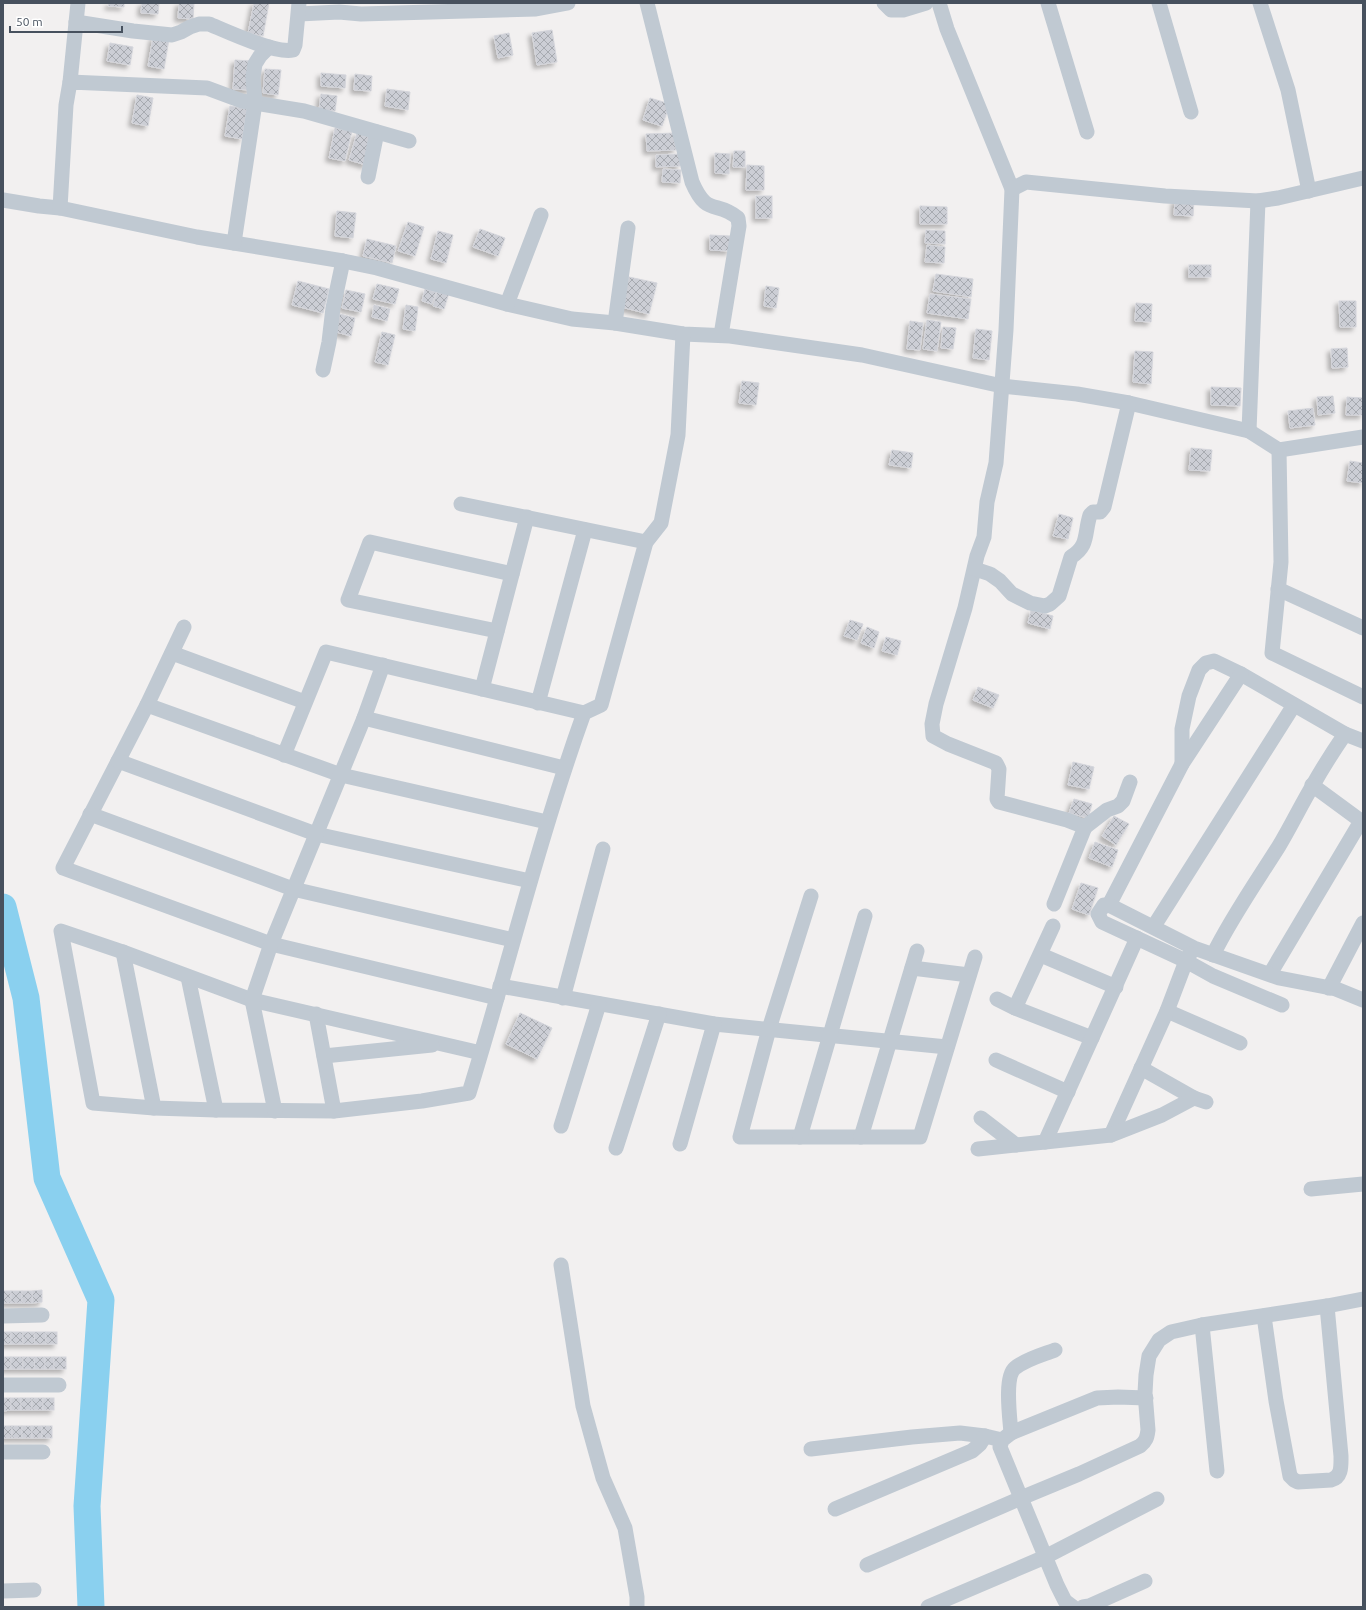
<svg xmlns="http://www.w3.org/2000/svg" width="1366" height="1610" viewBox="0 0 1366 1610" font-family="Ubuntu,sans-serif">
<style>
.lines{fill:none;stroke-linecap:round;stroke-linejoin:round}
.river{stroke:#8ad0ef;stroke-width:27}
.building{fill:url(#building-cross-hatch);stroke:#d4d5db;filter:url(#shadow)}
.street{stroke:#c0c9d2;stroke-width:15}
</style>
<defs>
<pattern id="building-cross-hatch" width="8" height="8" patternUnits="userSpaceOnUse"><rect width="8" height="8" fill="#ccced5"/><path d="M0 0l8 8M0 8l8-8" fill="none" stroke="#a7aab0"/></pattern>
<filter id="shadow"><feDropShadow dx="-3.5" dy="3.5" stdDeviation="2" flood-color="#0004"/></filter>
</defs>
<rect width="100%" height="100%" fill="#f2f0f0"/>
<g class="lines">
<path class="river" d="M 3,907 L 26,998 L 47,1178 L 101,1300 L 87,1506 L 91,1607"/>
</g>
<g class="building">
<path d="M 109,3 L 124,3 L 124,7 L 108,6 Z"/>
<path d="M 142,3 L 159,3 L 158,14 L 141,13 Z"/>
<path d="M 179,3 L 194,3 L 193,19 L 178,18 Z"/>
<path d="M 254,3 L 269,3 L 263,36 L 248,33 Z"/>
<path d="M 552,30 L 557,62 L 537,65 L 532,33 Z"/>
<path d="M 509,33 L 513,55 L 498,58 L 494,36 Z"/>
<path d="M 153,37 L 169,39 L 164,69 L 148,66 Z"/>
<path d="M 110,43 L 133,47 L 130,65 L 107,61 Z"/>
<path d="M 235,60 L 252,61 L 251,90 L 233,89 Z"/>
<path d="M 265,69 L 281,70 L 278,95 L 263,93 Z"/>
<path d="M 321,73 L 346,75 L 345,88 L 321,86 Z"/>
<path d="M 355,74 L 372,76 L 371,91 L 354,90 Z"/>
<path d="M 387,89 L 410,92 L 408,110 L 385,106 Z"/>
<path d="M 321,94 L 337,96 L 335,111 L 319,110 Z"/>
<path d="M 137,95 L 153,98 L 148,126 L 132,123 Z"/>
<path d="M 650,98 L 670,104 L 662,126 L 643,120 Z"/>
<path d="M 230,106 L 247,109 L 242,139 L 225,136 Z"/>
<path d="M 335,128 L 352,131 L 345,161 L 329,158 Z"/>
<path d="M 357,133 L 374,138 L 366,165 L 349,160 Z"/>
<path d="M 675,133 L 676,150 L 647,151 L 646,134 Z"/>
<path d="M 734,151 L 745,151 L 745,167 L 733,167 Z"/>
<path d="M 715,153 L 730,154 L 729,174 L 715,173 Z"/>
<path d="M 680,154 L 680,166 L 656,167 L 656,155 Z"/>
<path d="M 747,165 L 764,166 L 764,190 L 746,190 Z"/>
<path d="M 663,169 L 681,170 L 680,183 L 662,182 Z"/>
<rect x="756" y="196" width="16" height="22"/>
<path d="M 1175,200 L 1194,201 L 1193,216 L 1174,215 Z"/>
<path d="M 920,206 L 947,207 L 947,224 L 920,224 Z"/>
<path d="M 337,211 L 356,213 L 353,238 L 335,236 Z"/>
<path d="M 408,222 L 424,227 L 415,256 L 398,251 Z"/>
<path d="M 480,229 L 505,238 L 498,256 L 473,247 Z"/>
<path d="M 926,230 L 945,231 L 945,244 L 925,243 Z"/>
<path d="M 438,231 L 453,235 L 446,263 L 431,259 Z"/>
<path d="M 710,235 L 730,236 L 730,251 L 710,250 Z"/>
<path d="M 367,239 L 396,246 L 392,263 L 363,256 Z"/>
<path d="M 927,245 L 945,247 L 944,263 L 925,262 Z"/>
<rect x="1189" y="265" width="22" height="12"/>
<path d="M 936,274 L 973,279 L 971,297 L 933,291 Z"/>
<path d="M 629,277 L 657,283 L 649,314 L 621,307 Z"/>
<path d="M 298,281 L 329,289 L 323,313 L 292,305 Z"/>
<path d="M 377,284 L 399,289 L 395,304 L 373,299 Z"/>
<path d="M 766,286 L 779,288 L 776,308 L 764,306 Z"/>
<path d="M 425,289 L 436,292 L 432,304 L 422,301 Z"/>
<path d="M 438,289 L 449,293 L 444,309 L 433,306 Z"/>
<path d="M 346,290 L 365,294 L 361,312 L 342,308 Z"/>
<path d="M 930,294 L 971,299 L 968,319 L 927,313 Z"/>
<path d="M 1339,301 L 1356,301 L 1356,327 L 1340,327 Z"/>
<path d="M 1136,303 L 1152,304 L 1151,322 L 1135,321 Z"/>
<path d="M 374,305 L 390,309 L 387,321 L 372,317 Z"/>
<path d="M 406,305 L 418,307 L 415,331 L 403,329 Z"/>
<path d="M 340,314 L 355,318 L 351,336 L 336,332 Z"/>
<path d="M 927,320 L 941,322 L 937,351 L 923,349 Z"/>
<path d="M 910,321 L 923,323 L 920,350 L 907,349 Z"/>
<path d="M 943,327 L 956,328 L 953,349 L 941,348 Z"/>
<path d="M 976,329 L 992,331 L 989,360 L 973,358 Z"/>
<path d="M 382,332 L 395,335 L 388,365 L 375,362 Z"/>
<path d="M 1347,348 L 1348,367 L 1332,368 L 1331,349 Z"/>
<path d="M 1135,351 L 1153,352 L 1151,384 L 1133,382 Z"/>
<path d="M 742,381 L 759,383 L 756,405 L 739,403 Z"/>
<path d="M 1211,387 L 1241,388 L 1240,406 L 1211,405 Z"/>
<path d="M 1333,396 L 1335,413 L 1318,415 L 1317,397 Z"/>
<path d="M 1347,397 L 1363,398 L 1363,415 L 1346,415 Z"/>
<path d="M 1313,408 L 1315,425 L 1290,428 L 1288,411 Z"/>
<path d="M 1191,448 L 1212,450 L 1210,471 L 1189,470 Z"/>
<path d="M 892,450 L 913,453 L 911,468 L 889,465 Z"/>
<path d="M 1350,461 L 1363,463 L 1363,483 L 1347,481 Z"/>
<path d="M 1059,514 L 1073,518 L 1068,539 L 1053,536 Z"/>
<path d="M 1031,610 L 1053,616 L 1050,629 L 1028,623 Z"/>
<path d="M 850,620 L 863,624 L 857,640 L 844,636 Z"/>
<path d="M 867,627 L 879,632 L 874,648 L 861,643 Z"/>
<path d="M 886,637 L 901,641 L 897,655 L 882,651 Z"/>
<path d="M 978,687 L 999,695 L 993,708 L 973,700 Z"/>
<path d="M 1073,762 L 1094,767 L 1089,789 L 1068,785 Z"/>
<path d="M 1074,799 L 1092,804 L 1088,818 L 1069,813 Z"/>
<path d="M 1114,816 L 1129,824 L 1116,845 L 1102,836 Z"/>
<path d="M 1095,842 L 1118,850 L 1112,867 L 1089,858 Z"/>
<path d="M 1081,883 L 1098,888 L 1089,915 L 1072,909 Z"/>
<path d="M 520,1013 L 552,1028 L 537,1059 L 506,1044 Z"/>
<path d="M 42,1290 L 42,1302 L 32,1303 L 32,1291 Z"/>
<rect x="3" y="1291" width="8" height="12"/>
<rect x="11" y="1291" width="11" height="12"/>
<rect x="22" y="1291" width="10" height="12"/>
<rect x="3" y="1332" width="8" height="12"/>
<rect x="11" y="1332" width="12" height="12"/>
<path d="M 23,1332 L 34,1332 L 35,1344 L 23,1344 Z"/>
<path d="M 34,1332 L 46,1332 L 46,1344 L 35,1344 Z"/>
<rect x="46" y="1332" width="11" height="12"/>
<rect x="3" y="1357" width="8" height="12"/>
<rect x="11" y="1357" width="12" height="12"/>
<path d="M 23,1357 L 34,1357 L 35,1369 L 23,1369 Z"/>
<path d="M 34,1357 L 45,1357 L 45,1369 L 35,1369 Z"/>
<rect x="45" y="1357" width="9" height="12"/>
<rect x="54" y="1357" width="12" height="12"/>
<path d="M 3,1398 L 11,1398 L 11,1410 L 3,1411 Z"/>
<rect x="11" y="1398" width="10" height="12"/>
<rect x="21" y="1398" width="11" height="12"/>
<rect x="32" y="1398" width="11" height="12"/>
<rect x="43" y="1398" width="11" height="12"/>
<rect x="3" y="1426" width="9" height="12"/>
<rect x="12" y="1426" width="10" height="12"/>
<rect x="22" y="1426" width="10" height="12"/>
<rect x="32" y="1426" width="10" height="12"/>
<rect x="42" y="1426" width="10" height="12"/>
</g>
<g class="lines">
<g class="street">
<path d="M 647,3 L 692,182 C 707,217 716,200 738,218 L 739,226 L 721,335"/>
<path d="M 884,3 L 891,10 L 903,10 L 926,3"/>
<path d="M 939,3 L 947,29 L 1012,189 L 1006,330 L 996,463 L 987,502 L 984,537 L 977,556 L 965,608 L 936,704 L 932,724 L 933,736 L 948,744 L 996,763 L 999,769 L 997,799 L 999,802 L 1067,820 L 1085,827 L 1054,904"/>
<path d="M 1048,3 L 1087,132"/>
<path d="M 1159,3 L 1191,112"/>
<path d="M 1260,3 L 1288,90 L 1309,191"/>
<path d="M 299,14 L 339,12 L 361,14 L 536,9 L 568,3"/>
<path d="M 76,22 L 133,31 L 172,35 L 181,32 L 190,27 L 199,24 L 209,24 C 228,32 275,54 293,50 L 295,45 L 299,3"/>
<path d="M 70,82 L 78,3"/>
<path d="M 368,177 L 377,132"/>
<path d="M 1012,189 L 1026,182 L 1165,196 L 1258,201 L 1278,198 L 1363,178"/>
<path d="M 3,200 L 39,206 L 60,208 L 197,237 L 343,261 L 377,268 L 507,304 L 572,319 L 615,323 L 683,334 L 730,336 L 862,355 L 1002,386 L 1077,394 L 1129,403 L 1249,431 L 1279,450 L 1363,437"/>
<path d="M 60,208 L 66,105 L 70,82 L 207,88 L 242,101 L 304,111 L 409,141"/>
<path d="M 234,243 L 255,103 L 253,77 L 255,64 L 260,56 L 269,47"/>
<path d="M 507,304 L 541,215"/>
<path d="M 615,323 L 628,228"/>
<path d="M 323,370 L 329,342 L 333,308 L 343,261"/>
<path d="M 1249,431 L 1258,201"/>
<path d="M 1279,450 L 1281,562 L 1272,653 L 1363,697"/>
<path d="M 461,504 L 646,542"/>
<path d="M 975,569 L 990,574 L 1000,581 L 1012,594 L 1030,603 L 1045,606 L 1050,604 L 1059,596 L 1071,557 C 1089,546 1084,534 1090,515 L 1093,512 L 1100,512 L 1104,507 L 1129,403"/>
<path d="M 1278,589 L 1363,628"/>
<path d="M 184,627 L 147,705 L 63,868 L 271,944 L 497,998"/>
<path d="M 497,631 L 348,600 L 370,542 L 512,574"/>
<path d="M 172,653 L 305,702"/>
<path d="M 482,689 L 527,517"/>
<path d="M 538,703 L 585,530"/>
<path d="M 147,705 L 341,775 L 547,822"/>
<path d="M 364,718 L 564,768"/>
<path d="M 284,755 L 326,652 L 584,713"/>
<path d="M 118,761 L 316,834 L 530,881"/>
<path d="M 1182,764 L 1182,729 L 1189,696 L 1199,670 L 1206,663 L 1214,661 L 1241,674 L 1345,734"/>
<path d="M 90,814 L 293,889 L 513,940"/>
<path d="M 1085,827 L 1107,810 L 1118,806 L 1123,801 L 1130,782"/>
<path d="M 811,896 L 769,1029 L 740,1137 L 920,1137 L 975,957"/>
<path d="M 1109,905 L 1182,764 L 1241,674"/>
<path d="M 1154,926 L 1294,705"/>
<path d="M 123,952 L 154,1108"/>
<path d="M 1041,955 L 1116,987"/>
<path d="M 1213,955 C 1231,918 1257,881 1279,846 C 1291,826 1301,805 1313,785 C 1323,767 1334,750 1345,734 L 1363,741"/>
<path d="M 912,968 L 969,975"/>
<path d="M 1270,974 L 1361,821 L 1312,785"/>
<path d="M 188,977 L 216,1110"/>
<path d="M 500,986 L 714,1024 L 947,1047"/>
<path d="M 1329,988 L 1363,923"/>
<path d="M 563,998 L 603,849"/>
<path d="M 997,999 L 1015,1008 L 1092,1038"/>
<path d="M 1282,1005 L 1213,976 L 1186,961 L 1102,922 L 1098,914 L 1104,905 L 1109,905 L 1194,948 L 1279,978 L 1336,989 L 1363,1000"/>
<path d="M 1015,1008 L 1053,926"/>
<path d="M 1167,1011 L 1240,1043"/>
<path d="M 316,1014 L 334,1111"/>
<path d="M 481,1053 L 252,1000 L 123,952 L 61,931 L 93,1103 L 154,1108 L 216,1110 L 334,1111 L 422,1101 L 469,1093 C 508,967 539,838 584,713 L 601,705 L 646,542 L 661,523 L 678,435 L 683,334"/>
<path d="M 324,1056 L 432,1045"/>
<path d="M 996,1060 L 1068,1092"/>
<path d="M 1141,1068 L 1194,1098 L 1206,1102"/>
<path d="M 275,1111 L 252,1000 L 271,944 L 364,718 L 383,665"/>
<path d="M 981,1118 L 1016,1145"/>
<path d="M 561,1126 L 599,1004"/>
<path d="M 1111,1135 L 1167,1011 L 1186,961 L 1190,954"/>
<path d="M 800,1137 L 865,916"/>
<path d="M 861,1137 L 917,951"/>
<path d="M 1045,1142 L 1111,1135 L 1162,1115 L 1194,1098"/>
<path d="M 680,1144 L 714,1024"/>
<path d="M 616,1148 L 659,1014"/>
<path d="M 978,1149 L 1045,1142 L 1137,938"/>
<path d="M 1311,1189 L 1363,1184"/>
<path d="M 561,1265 L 583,1406 L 603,1478 L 625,1528 L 637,1597 L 637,1607"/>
<path d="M 3,1316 L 42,1315"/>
<path d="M 1264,1316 L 1276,1401 L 1290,1476 L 1294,1480 L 1298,1482 L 1331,1480 C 1342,1477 1341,1466 1341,1456 L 1327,1306"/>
<path d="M 1202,1325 L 1217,1471"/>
<path d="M 3,1385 L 59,1385"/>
<path d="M 1011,1433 C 1010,1419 1004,1377 1015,1368 C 1026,1359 1042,1355 1055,1350"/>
<path d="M 811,1449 L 912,1437 L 960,1433 L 985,1436 L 1002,1440"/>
<path d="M 3,1452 L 43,1452"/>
<path d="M 835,1509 L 972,1451 L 980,1444 L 985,1436"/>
<path d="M 867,1565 L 1021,1498 L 1000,1447 L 1002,1440 L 1011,1433 L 1097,1398 L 1118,1397 L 1146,1398"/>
<path d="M 3,1591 L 34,1590"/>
<path d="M 928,1607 L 1045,1557 L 1157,1499"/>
<path d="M 1073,1607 L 1065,1601 L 1057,1585 L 1021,1498 L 1079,1474 L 1140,1446 C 1146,1441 1147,1438 1148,1430 L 1145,1393 L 1146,1375 L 1149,1356 L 1159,1340 L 1171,1332 L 1202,1325 L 1327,1306 L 1363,1299"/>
<path d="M 1083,1607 L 1089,1606 L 1145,1581"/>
</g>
</g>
<rect width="1366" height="1610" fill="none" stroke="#47515e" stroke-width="8"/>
<path d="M10 26v6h112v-6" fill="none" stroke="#47515e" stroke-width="2"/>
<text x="16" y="26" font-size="12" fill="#47515e" stroke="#ffffff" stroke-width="3" paint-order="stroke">50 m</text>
</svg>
